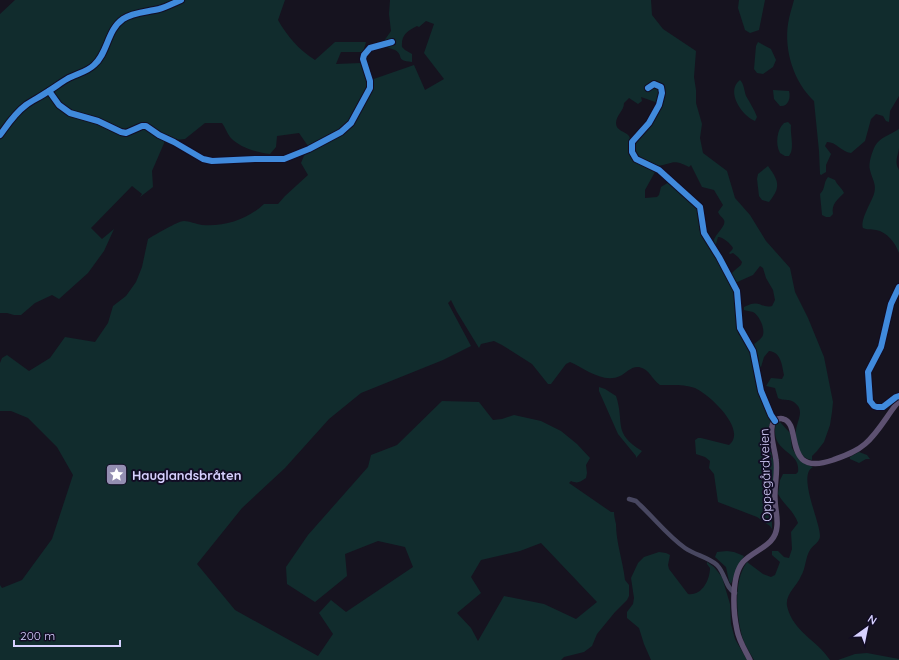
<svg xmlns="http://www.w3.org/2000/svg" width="899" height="660" viewBox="0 0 899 660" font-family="Quicksand,sans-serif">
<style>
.green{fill:#112c2d;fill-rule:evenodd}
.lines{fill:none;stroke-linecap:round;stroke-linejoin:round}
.minor{stroke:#484760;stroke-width:4.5}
.major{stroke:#5d5171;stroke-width:5.5}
.cycleway-casing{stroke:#120d25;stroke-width:8}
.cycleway{stroke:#408adc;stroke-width:6}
.labels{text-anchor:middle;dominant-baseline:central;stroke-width:4;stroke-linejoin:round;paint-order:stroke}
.poi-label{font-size:13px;font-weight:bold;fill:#d7d1ff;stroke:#120d25;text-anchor:start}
.street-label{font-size:13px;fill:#d7d1ff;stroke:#120d25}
</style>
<rect width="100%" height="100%" fill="#16131f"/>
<g class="green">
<path d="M 15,0 L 285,0 L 278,20 C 287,36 299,50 315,60 L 335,42 L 366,42 L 363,52 L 341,52 L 336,64 L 361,63 L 368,81 L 414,65 L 425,90 L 444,79 L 424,53 L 434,24 L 426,21 L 419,27 L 417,26 C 407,31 401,35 402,47 L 405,50 L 412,54 L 412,62 C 394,60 405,56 395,50 C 393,49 391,49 389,48 C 387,47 385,45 383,44 L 384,41 L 391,31 L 389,14 L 390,0 L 651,0 L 652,15 L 663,29 L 696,51 L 694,77 L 696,90 L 696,103 L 702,124 L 700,138 L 703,153 L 727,171 L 735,198 L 750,215 L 766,241 L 790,268 L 795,292 L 808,318 L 824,357 L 833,402 L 832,412 L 830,425 L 824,442 L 817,451 L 812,456 L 812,460 C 799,459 795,441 796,430 C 797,422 803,413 798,406 C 791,397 786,402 778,398 L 775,388 L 766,386 L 771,378 L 782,379 L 784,375 C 782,365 781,352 769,351 L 764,357 L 761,367 L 759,366 L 759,360 L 754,344 C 757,342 762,338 763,335 C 765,328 759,315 753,312 C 750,311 746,311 744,310 L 744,307 C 760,298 761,309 772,306 L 775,300 L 773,290 L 766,278 L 763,268 L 760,266 L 753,275 L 735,283 L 731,274 L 735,270 L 741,265 L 742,262 L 738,257 L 733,253 L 730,254 L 729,253 L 732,250 L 733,248 C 730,243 723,237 718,237 L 716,244 L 718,252 L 713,245 C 713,234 727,227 724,220 C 723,218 719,215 718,212 L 723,205 L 714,190 L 702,187 L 691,165 L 689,167 C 672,158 673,164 657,166 C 646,161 636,158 633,144 L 661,104 L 641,97 L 642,101 L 638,104 L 629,98 L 624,103 C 624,111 616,115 616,123 C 616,131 625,131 629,136 C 631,139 629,144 630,148 C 631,164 643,164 655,172 L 645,190 L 645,198 L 657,197 L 659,195 L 661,187 L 669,182 L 698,205 L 701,225 L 699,230 L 701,231 L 735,289 L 739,331 L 738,332 L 739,335 L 743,336 L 751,349 L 761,394 L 771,421 C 764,434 772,454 775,467 C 776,475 773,486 772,495 C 771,506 772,518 772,529 L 770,526 L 757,517 L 718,502 L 714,474 L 709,468 L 710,461 L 705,457 L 696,454 L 695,440 L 698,438 L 701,438 L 729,445 C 748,430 709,394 695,388 C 684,384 672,385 660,385 C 652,380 650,369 639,367 C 631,366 626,373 620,376 C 603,384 584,368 570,362 L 566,364 L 551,384 L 548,384 L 532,364 L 502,345 L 494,341 L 481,344 L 479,348 L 457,312 L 451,300 L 448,303 L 471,346 L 443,360 L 361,393 L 329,419 L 285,468 L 242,508 L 197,564 L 235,610 L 318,656 L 333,634 L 319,613 L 331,600 L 346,612 L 413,567 L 405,547 L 378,541 L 345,554 L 347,576 L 315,602 L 287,584 L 286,567 L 308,535 L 368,467 L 371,455 L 397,445 L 442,401 L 479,402 L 493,420 L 502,419 L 514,415 L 541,421 L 561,431 L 577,444 L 590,458 L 586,465 L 587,473 L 586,478 C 580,482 578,484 571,481 L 569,483 L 611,512 L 614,512 C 614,516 615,520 616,524 C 616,543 623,561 625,580 L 629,585 L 629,596 L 627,600 L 615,612 L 597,634 L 592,646 L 584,652 L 564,657 L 561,660 L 0,660 L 0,585 L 2,588 L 22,580 L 52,539 L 73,475 L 57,447 L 28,418 L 11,411 L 0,411 L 0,363 L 2,358 L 7,355 L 29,371 L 50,358 L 65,337 L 95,342 L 108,323 L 113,306 L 126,296 L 136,282 L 142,267 L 148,239 C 155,235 178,221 184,221 C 189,221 196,224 202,225 C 225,227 248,219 264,204 L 278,204 L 285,196 L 308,175 L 301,163 L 308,146 L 299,133 L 277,136 L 276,147 L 270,154 C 256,152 240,148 230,137 C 227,133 225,127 222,123 L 205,123 L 185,139 L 165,141 L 152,171 L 153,187 L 140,197 L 142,194 L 132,186 L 91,228 L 102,239 L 114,229 L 104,251 L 88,273 L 59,299 L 52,295 L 35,303 L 21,315 L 14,315 L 7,313 L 0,313 L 0,14 ZM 541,543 L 597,602 L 576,619 L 544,604 L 504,596 L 478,641 L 471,628 L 457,613 L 481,593 L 471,577 L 481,560 L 520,551 Z"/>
<path d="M 739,0 L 765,0 L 759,30 L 750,33 L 745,30 L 738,8 Z"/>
<path d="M 794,0 L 899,0 L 899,96 L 890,111 L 889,122 L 886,121 L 883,116 L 876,114 L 871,119 L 865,141 L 851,153 C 841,152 837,142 827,142 L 825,146 L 831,154 L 826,165 L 826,172 L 821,175 L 820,174 L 819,151 L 814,101 C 794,82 784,51 788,24 C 789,16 792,8 794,0 Z"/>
<path d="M 758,42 L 771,49 L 776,60 L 773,67 L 763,74 L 757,73 L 754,69 L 756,46 Z"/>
<path d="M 740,80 C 744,84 744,90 746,96 C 750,103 754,109 757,117 L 755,121 C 742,116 725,91 740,80 Z"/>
<path d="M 773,90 L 789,91 C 791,98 788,107 780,106 L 774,99 Z"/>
<path d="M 788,122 L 791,125 C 790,135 795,149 789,156 L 785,156 L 780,153 C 775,144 777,129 784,123 Z"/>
<path d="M 899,129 C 899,135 899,143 899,148 C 898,156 894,162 899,170 L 899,253 C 895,242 887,232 876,230 C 871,229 867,230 863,228 C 860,220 871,203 874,194 C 877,184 872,179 870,170 C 868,164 872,152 875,146 C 880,137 890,135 899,129 Z"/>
<path d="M 768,166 C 779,181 781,187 769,202 L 762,200 L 759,196 L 757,179 L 758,174 Z"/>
<path d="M 828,177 L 835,180 C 837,185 842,188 844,193 C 838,199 831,204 833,214 L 830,217 L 826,217 L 822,215 L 820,194 C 826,188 823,183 828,177 Z"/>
<path d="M 599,387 L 605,389 L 616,396 C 625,423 612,433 642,451 L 636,458 L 636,456 L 618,434 L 599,391 Z"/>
<path d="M 780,422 L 790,433 L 792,448 L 796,455 L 805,464 L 813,467 C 797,475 820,521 820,536 C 820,542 813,545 810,550 C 805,558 806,568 801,576 C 797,586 785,594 787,606 C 793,632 817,640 830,660 L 754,660 C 749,651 743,642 741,632 C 736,611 734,580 747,562 L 763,574 L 771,577 L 775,575 L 780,562 L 772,555 L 772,551 L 778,551 L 784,557 L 789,558 L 792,549 L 791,532 L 798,523 C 794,511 784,505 778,494 L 780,480 L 783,474 L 796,474 L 798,472 C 801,449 769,454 776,423 Z"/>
<path d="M 859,452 L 867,455 L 870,459 L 866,459 L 859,463 L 850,459 L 850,457 Z"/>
<path d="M 727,551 L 734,552 L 744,556 L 736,570 L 731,584 L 729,581 L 726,567 L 715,557 L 717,552 Z"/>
<path d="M 659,552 L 666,553 L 670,555 L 668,565 L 669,569 L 688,594 C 702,596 710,580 710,568 L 707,564 L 707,562 L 714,567 L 722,577 L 730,604 L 731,624 L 735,639 L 747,660 L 651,660 L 644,644 L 639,628 L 627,618 L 627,612 L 633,604 L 634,598 L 631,578 L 638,563 L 644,557 Z"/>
<path d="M 867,653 L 899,659 L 899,660 L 838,660 L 855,654 Z"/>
</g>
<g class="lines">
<g class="minor">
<path d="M 648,88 L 654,84 L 661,87 L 662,93 L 659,105 L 649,123 L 632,142 L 632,152 L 636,159 L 659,170 L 700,207 L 704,233 L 719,257 L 737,291 L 740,328 L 753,351 L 761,391 L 771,415 L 775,421"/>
<path d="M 0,135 C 17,112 24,105 49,91 L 59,105 L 70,113 L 98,121 L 121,132 L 126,133 L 142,126 L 146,126 L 159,135 L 174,142 L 203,159 L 212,161 L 255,159 L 284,159 L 309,149 L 341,132 L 351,123 L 370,88 L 370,81 L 363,59 L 364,55 L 370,48 L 392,42"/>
<path d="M 899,287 L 891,304 L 881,347 L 868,372 L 870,401 L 874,406 L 877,407 L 883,407 L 896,397 L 899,396"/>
<path d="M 629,499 L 636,501 L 640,505 C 655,519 668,536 685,548 C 695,555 708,557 717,565 C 726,574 725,588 735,593"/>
</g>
<path class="major" d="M 750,660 C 745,650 739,641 737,630 C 733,612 731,576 743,562 C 755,549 776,546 777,526 C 778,517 775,508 775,499 C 774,486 778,473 776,460 C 775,450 770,437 772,427 C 772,424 774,421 777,419 C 779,419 781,418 783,419 C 803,423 781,478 833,460 C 844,456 856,452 865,444 C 879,432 887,415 899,401"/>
<defs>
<g id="cycleway">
<path d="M 648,88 L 654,84 L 661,87 L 662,93 L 659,105 L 649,123 L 632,142 L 632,152 L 636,159 L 659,170 L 700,207 L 704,233 L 719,257 L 737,291 L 740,328 L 753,351 L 761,391 L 771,415 L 775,421"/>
<path d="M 49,91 L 59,105 L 70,113 L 98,121 L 121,132 L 126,133 L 142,126 L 146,126 L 159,135 L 174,142 L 203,159 L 212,161 L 255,159 L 284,159 L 309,149 L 341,132 L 351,123 L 370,88 L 370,81 L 363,59 L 364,55 L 370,48 L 392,42"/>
<path d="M 0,135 C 8,124 15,113 26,105 C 33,100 40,97 47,92 C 54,88 60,83 67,79 C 76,74 87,72 94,65 C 108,53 107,30 123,19 C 133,12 147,12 159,9 C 166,7 174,3 181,0"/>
<path d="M 899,287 L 891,304 L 881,347 L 868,372 L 870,401 L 874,406 L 877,407 L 883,407 L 896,397 L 899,396"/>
</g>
</defs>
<use href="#cycleway" class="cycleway-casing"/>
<use href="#cycleway" class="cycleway"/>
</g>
<defs>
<symbol id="sight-square" viewBox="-11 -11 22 22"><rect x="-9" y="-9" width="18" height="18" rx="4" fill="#938eb1" stroke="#120d25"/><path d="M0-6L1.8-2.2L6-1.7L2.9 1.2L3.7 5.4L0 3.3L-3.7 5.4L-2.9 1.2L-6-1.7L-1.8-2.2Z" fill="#fff"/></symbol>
</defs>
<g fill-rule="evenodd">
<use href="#sight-square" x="104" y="462" width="25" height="25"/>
</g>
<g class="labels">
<g class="poi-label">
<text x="132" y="475">Hauglandsbråten</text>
</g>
<g class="street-label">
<text transform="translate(765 475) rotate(-92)">Oppegårdveien</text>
</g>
</g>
<g transform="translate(867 628) rotate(33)" stroke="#120d25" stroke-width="3" paint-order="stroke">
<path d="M0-3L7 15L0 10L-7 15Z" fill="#d7d1ff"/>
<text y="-6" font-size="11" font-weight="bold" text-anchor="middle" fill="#d7d1ff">N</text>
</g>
<path d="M14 640v6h106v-6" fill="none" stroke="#d7d1ff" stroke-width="2"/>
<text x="20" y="640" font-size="12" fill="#d7d1ff" stroke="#120d25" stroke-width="3" paint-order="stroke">200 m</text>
</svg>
